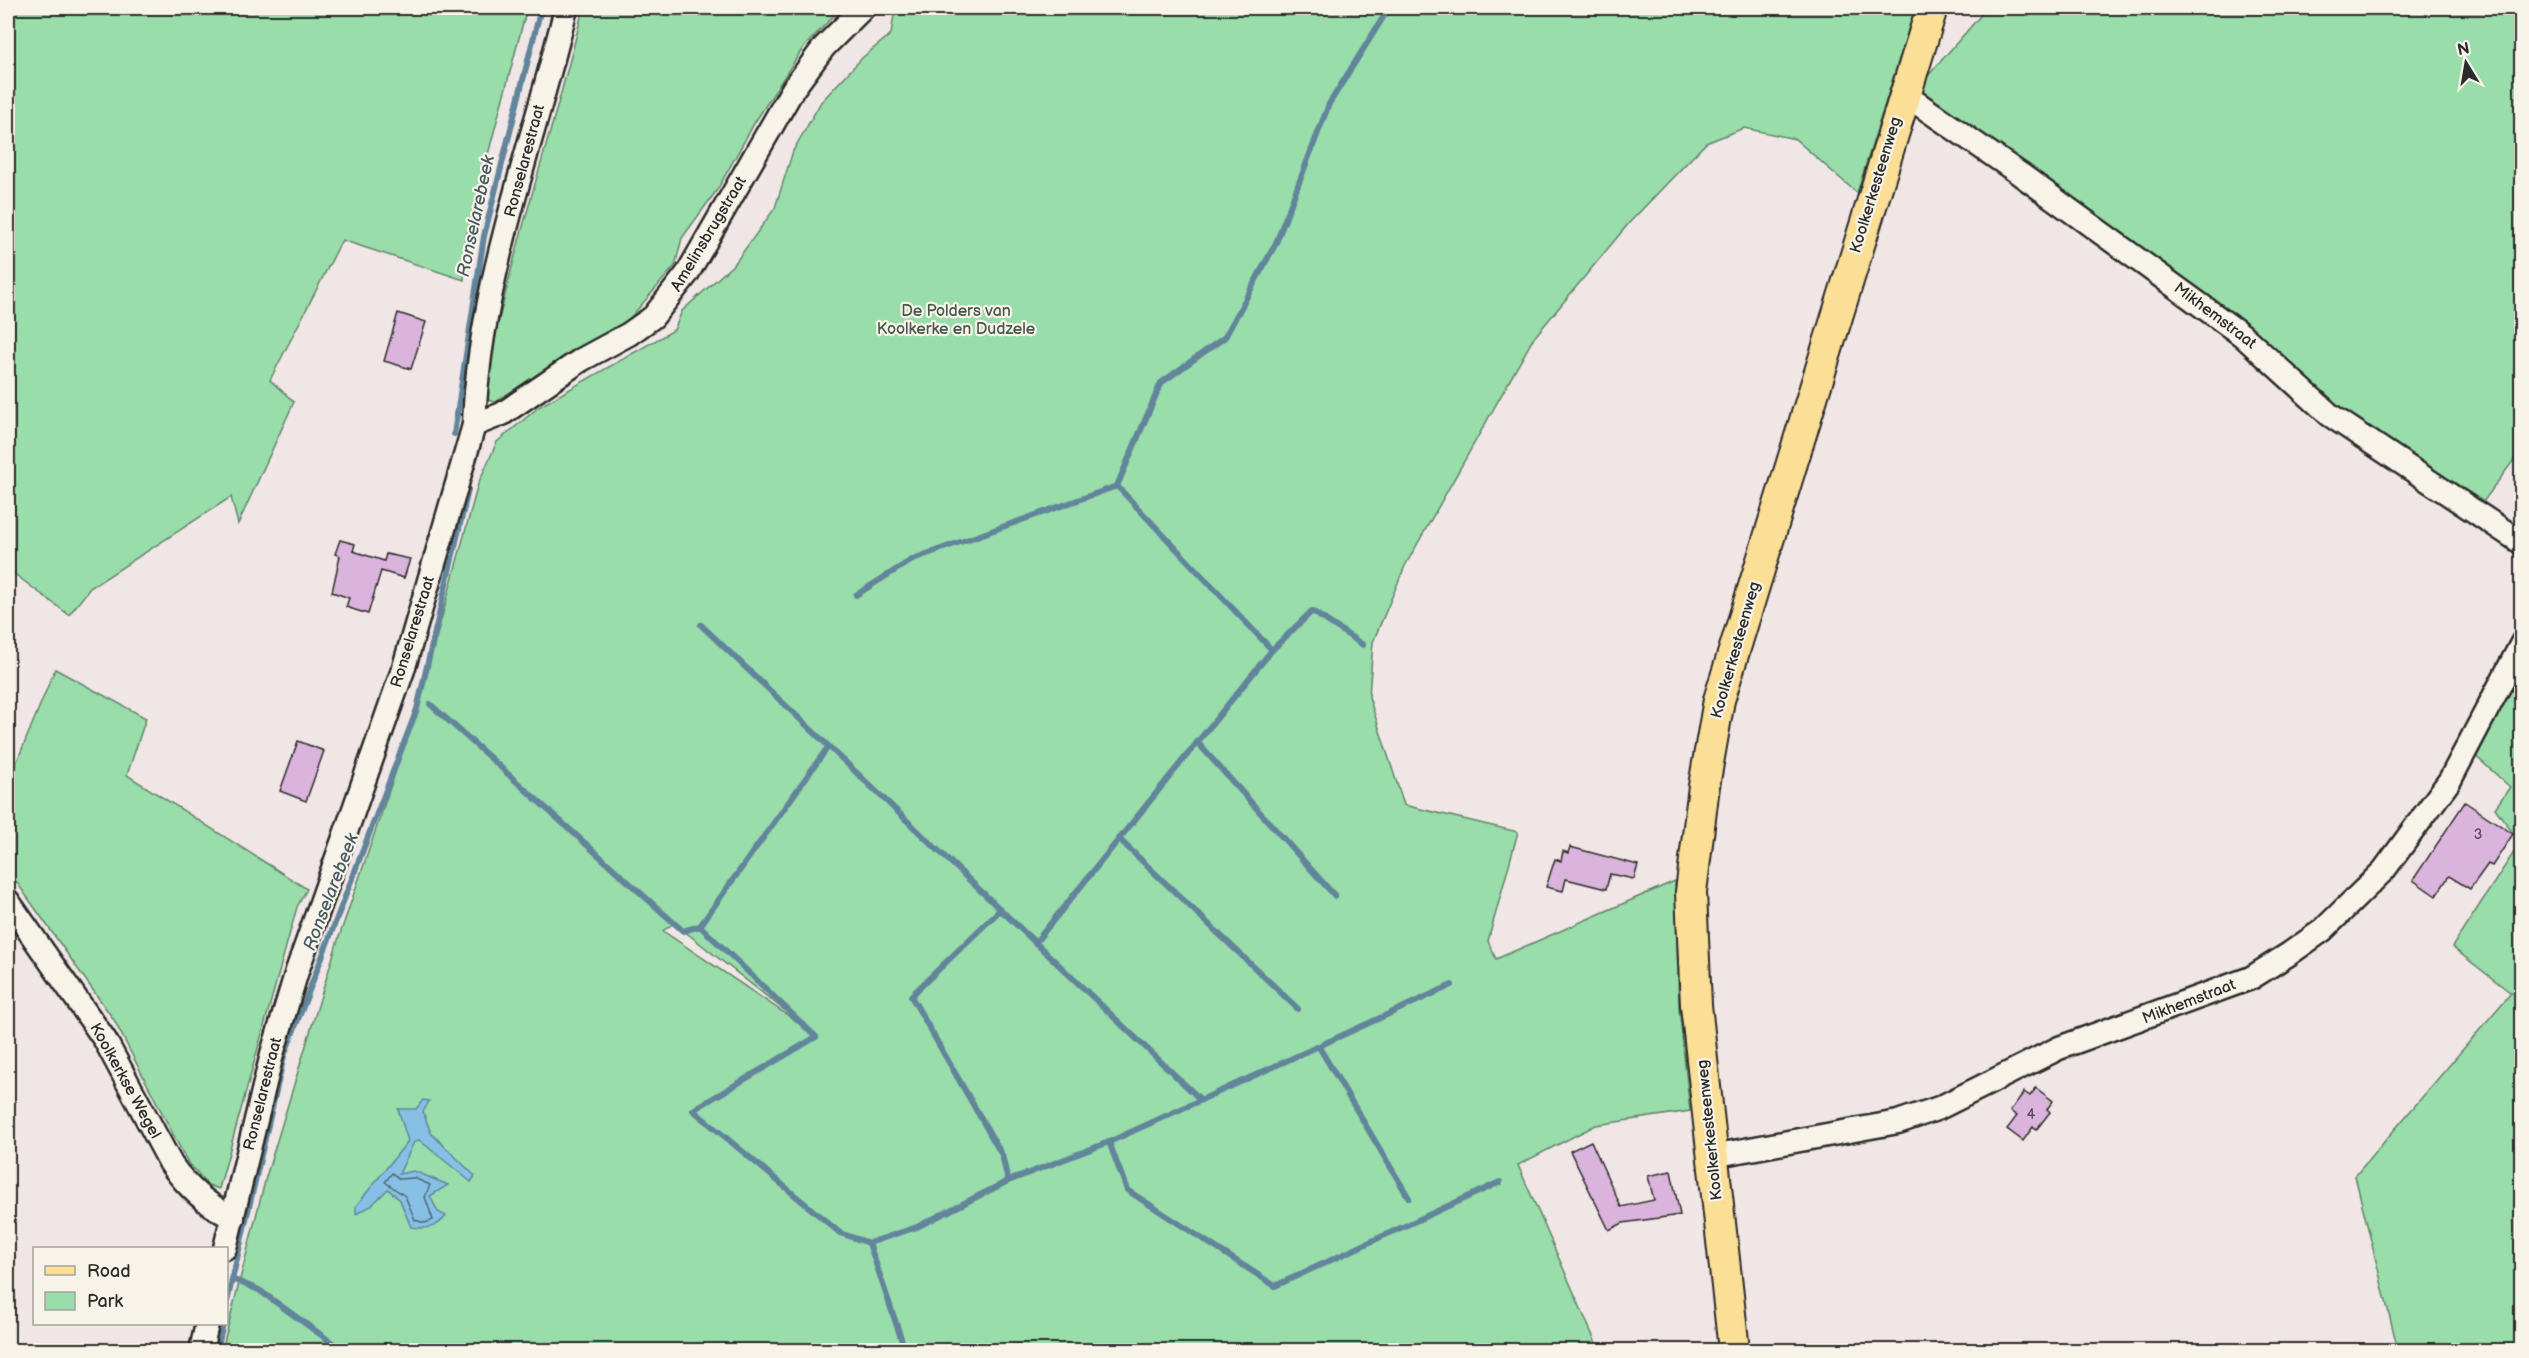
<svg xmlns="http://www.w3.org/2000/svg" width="2529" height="1358" viewBox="0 0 2529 1358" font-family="'Balsamiq Sans',sans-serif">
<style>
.green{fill:#98ddaa;stroke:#62846a;stroke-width:1.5;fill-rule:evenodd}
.water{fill:#86c1e5;stroke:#62859b;stroke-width:1.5}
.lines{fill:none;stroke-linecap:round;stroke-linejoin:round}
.shore{stroke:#4f6775;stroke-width:1.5}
.stream{stroke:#62859b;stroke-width:6}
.building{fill:#dbb4dd;stroke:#2b2b2b;stroke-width:1.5}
.minor-casing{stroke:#2b2b2b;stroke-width:27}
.major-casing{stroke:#2b2b2b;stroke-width:34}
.minor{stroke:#f7f3e8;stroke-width:22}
.major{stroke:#fbdf96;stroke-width:30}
.labels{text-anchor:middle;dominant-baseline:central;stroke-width:4.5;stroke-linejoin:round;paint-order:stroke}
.number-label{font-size:14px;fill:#574d58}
.street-label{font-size:16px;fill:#2b2b2b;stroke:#f7f3e8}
.park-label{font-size:16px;fill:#46584b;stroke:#f7f3e8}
.water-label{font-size:18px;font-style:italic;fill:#465863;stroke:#f7f3e8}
</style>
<rect width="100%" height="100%" fill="#f1e6e6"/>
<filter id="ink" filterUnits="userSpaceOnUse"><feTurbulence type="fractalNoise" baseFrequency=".0167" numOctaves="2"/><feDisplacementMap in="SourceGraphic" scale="12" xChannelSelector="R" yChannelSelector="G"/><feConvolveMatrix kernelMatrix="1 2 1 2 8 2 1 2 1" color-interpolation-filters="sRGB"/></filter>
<g filter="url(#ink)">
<g class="green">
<path d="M 8,8 L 527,8 L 465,241 L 464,280 L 342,240 L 270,380 L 294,402 L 238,524 L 231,497 L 90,588 L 69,615 L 8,569 Z"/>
<path d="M 583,8 L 841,8 L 803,48 L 755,122 L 717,190 L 682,238 L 675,266 L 624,325 L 573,351 L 495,402 L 487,400 C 487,360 499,321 508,283 C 531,190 562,100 583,8 Z"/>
<path d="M 895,8 L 1915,8 L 1857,193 L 1795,139 L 1744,128 L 1706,143 L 1629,223 L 1533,339 L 1405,566 L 1373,642 L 1369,697 L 1404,805 L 1518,832 L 1488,941 L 1496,959 L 1675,881 L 1679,1008 L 1690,1111 L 1596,1125 L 1518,1165 L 1599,1350 L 222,1350 L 266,1177 L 337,943 L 417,709 L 478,484 L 497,442 L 540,406 L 674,330 L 682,311 L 735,263 L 775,208 L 793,151 L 821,102 L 862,58 L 891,34 ZM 674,923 L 808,1029 L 663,931 Z"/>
<path d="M 1987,8 L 2521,8 L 2521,450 L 2478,509 L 2377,443 L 1914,92 Z"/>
<path d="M 2521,651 L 2521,1350 L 2398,1350 L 2355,1176 L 2511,993 L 2452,947 L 2520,843 L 2495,808 L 2510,787 L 2470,751 Z"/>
<path d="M 55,669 L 146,718 L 127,775 L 307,889 L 297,907 L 219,1189 L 208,1185 L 187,1161 L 114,1020 L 8,870 L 8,783 Z"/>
</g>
<path class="water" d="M 423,1100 L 429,1101 L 423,1112 L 431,1133 L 475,1176 L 471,1182 L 419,1140 L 414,1142 L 399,1174 L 414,1171 L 448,1185 L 430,1196 L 438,1212 L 446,1216 C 436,1229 426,1229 411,1227 L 400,1200 L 388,1189 L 371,1206 L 356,1214 L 356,1206 L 408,1141 L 398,1109 L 416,1109 Z"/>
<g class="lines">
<path class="shore" d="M 392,1173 L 399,1179 L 414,1178 L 430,1185 L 425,1197 L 433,1220 L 425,1223 L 415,1220 L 405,1196 L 385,1182 Z"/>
<g class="stream">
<path d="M 454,434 L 484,236 L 541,8"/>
<path d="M 1117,486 L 1272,650 L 1312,611 L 1363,645"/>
<path d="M 856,595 L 913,559 L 1117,486 L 1161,383 L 1225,337 L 1276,243 L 1329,104 L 1389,8"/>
<path d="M 701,625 L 1201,1100"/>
<path d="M 430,704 L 683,931 L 700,926 L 828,747"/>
<path d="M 1197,742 L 1335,896"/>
<path d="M 1119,839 L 1298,1009"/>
<path d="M 1000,910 L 911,996 L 1002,1155 L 1008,1181"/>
<path d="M 700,926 L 816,1037 L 693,1110 L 840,1233 L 869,1243"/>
<path d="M 1035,943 L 1272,650"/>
<path d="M 1319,1047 L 1409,1198"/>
<path d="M 1109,1142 L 1127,1190 L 1275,1286 L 1500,1182"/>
<path d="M 232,1279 L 259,1290 L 342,1350"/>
<path d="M 226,1306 L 284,1056 L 417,709 L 468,490"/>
<path d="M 217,1350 L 223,1324"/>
<path d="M 905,1350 L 869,1243 L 917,1227 L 1008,1181 L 1109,1142 L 1452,985"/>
</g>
</g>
<g class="building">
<path d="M 398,313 L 426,322 L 411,369 L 384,361 Z"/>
<path d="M 340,540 L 355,544 L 353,551 L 384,561 L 386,554 L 410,559 L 404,578 L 381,571 L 368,614 L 346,607 L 349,598 L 332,592 L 340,556 L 335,554 Z"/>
<path d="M 298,741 L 324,751 L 306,801 L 280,791 Z"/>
<path d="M 2465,802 L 2513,834 L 2492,866 L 2488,864 L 2470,889 L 2449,876 L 2436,896 L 2413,880 Z"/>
<path d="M 1570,847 L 1638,865 L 1634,879 L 1610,874 L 1606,889 L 1566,879 L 1563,891 L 1546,887 L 1555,859 L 1561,861 L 1563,851 L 1568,853 Z"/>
<path d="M 2036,1088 L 2053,1101 L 2047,1109 L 2050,1112 L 2036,1130 L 2033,1127 L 2023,1141 L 2007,1129 L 2017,1116 L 2010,1111 L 2024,1092 L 2030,1096 Z"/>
<path d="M 1591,1141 L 1621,1207 L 1654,1200 L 1648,1176 L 1671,1171 L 1680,1215 L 1623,1223 L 1609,1230 L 1570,1151 Z"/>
</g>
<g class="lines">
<defs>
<g id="minor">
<path d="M 1904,94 L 2020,174 L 2242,335 L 2330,415 L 2522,543"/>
<path d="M 474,425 L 502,414 L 581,360 L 629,334 L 653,317 L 687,274 L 793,89 L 824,47 L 863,8"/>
<path d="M 8,901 L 105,1040 L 171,1164 C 188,1188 206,1204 233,1218"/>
<path d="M 1712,1156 L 1898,1122 L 1939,1108 L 2059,1048 L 2251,978 L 2289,954 L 2323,930 L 2384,870 L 2450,780 L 2522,643"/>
<path d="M 225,1248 L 272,1054 L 297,971 L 404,667 L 474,425 C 479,282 533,146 566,8"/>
<path d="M 201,1350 L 207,1324"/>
</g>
<path id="major" d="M 1734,1350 L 1696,1005 L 1691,892 L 1704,786 L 1719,700 L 1932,8"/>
</defs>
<use href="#minor" class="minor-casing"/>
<use href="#major" class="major-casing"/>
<use href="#minor" class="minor"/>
<use href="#major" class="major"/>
</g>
</g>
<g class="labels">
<g class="number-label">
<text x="2478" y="834">3</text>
<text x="2031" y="1114">4</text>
</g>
<g class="street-label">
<text transform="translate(525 161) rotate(-75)">Ronselarestraat</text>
<text transform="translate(1876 185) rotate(-73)">Koolkerkesteenweg</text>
<text transform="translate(709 234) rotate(-59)">Amelinsbrugstraat</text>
<text transform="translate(2215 316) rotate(37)">Mikhemstraat</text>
<text transform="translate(413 632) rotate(-73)">Ronselarestraat</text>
<text transform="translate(1736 650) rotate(-74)">Koolkerkesteenweg</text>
<text transform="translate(2189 1002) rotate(-21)">Mikhemstraat</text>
<text transform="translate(125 1081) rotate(61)">Koolkerkse Wegel</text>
<text transform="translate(263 1094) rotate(-76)">Ronselarestraat</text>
<text transform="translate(1710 1130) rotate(-96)">Koolkerkesteenweg</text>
</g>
<g class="park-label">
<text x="956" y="311">De Polders van<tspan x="956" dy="18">Koolkerke en Dudzele</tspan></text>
</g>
<g class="water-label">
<text transform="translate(476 216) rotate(-78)">Ronselarebeek</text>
<text transform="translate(331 892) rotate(-69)">Ronselarebeek</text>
</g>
</g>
<rect width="2529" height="1358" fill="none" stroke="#f7f3e8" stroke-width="30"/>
<rect x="15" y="15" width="2499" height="1328" fill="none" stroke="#2b2b2b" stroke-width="2" filter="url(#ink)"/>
<rect x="33" y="1247" width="195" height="78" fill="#f7f3e8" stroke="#a5a39c" stroke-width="1.5"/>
<rect x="45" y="1266" width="30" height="9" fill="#fbdf96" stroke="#a5a39c" stroke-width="1.5"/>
<text x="87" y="1277" font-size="18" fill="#2b2b2b">Road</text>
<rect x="45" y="1292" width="30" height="18" fill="#98ddaa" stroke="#a5a39c" stroke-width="1.5"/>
<text x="87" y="1307" font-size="18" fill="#2b2b2b">Park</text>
<g transform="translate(2466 63) rotate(349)" stroke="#f7f3e8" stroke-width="4.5" paint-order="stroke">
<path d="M0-4.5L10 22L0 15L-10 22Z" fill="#2b2b2b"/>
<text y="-9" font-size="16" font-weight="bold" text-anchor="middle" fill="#2b2b2b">N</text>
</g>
</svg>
